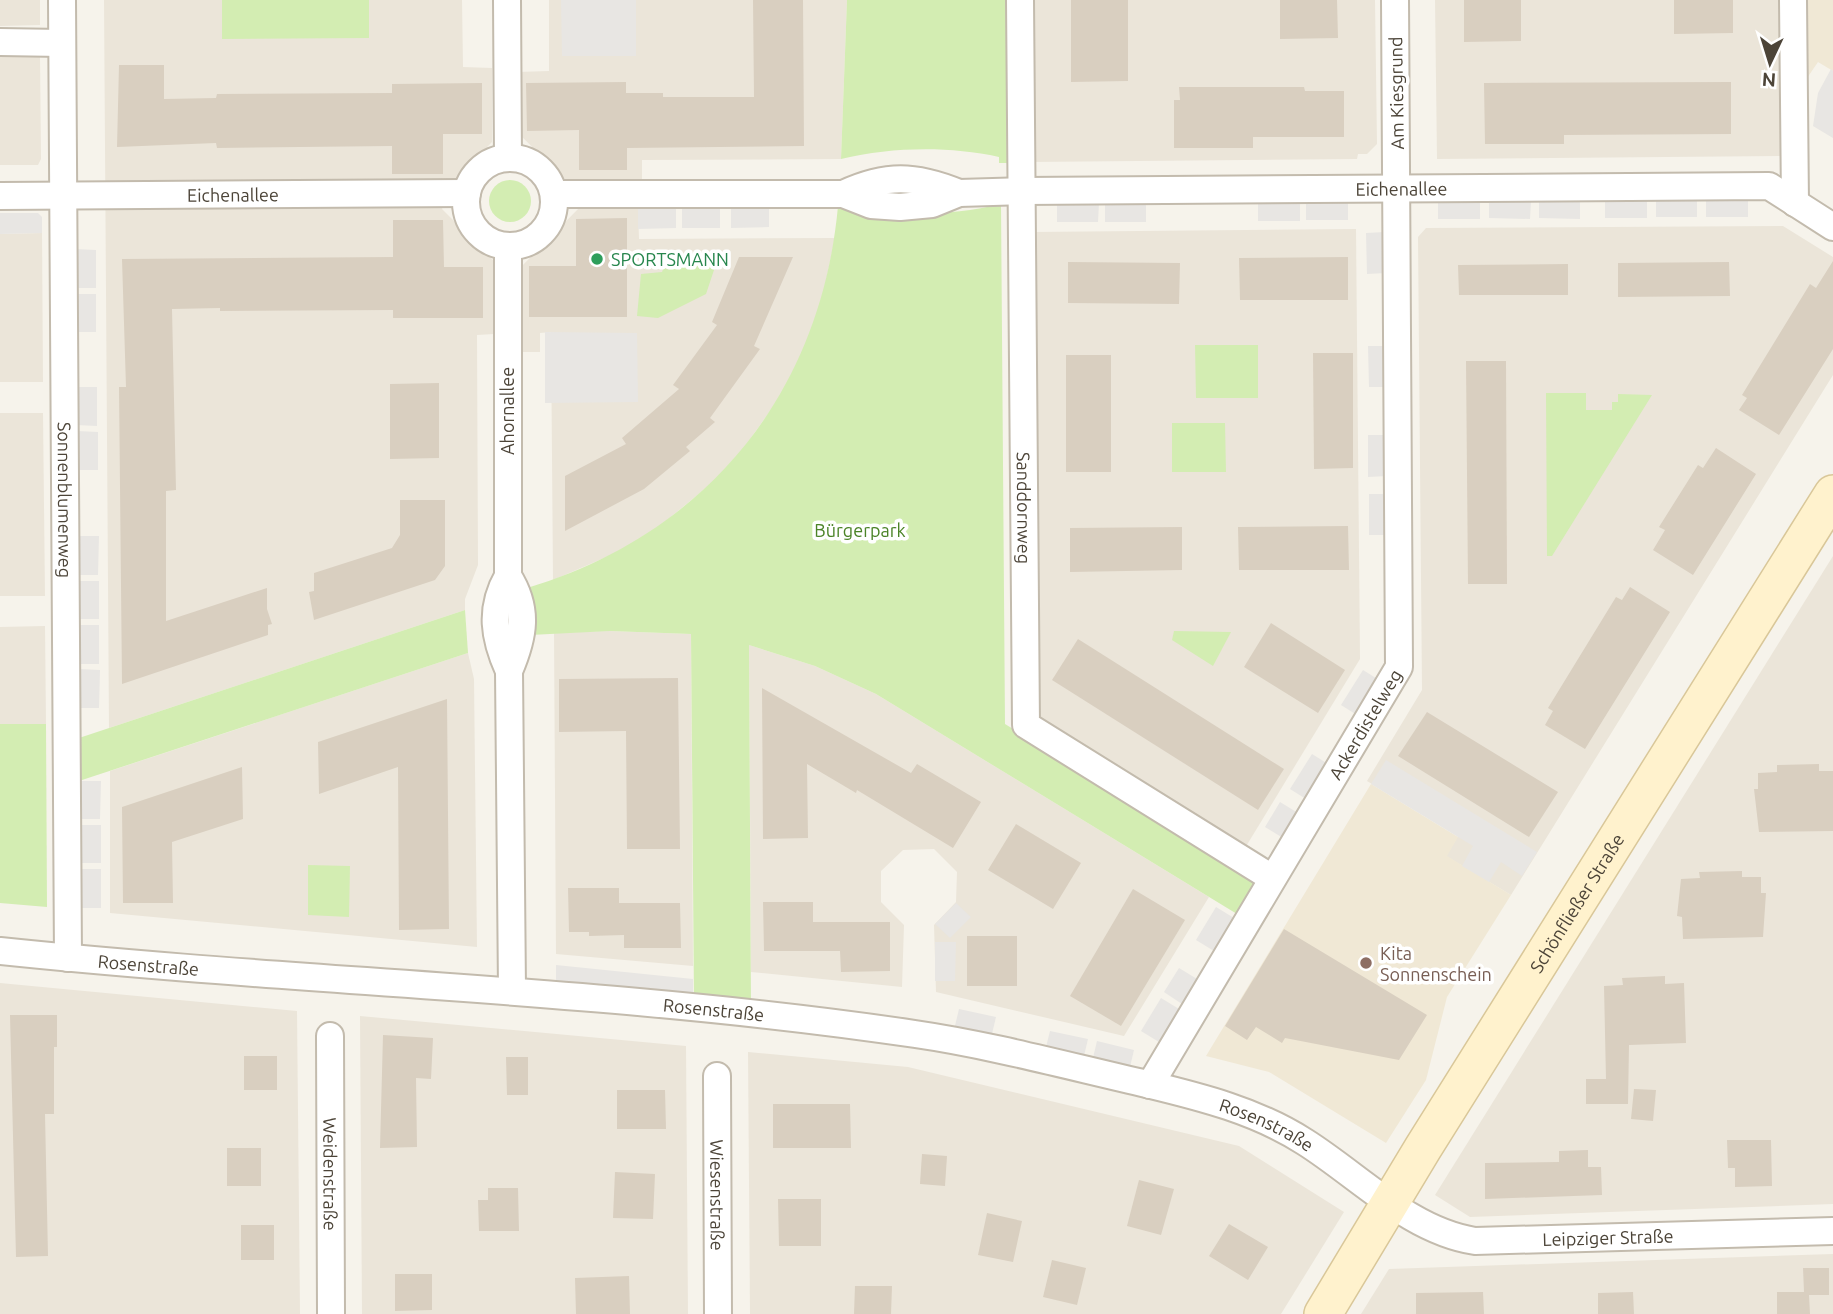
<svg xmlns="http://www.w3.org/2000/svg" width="1833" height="1314" viewBox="0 0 1833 1314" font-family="Ubuntu,sans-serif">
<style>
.residential{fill:#ebe5d9}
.education{fill:#f0e8d5}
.green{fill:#d3edb2}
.parking{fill:#e8e6e3}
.building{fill:#d9cfc0}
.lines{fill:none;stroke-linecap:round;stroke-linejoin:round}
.minor-casing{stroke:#c3bbad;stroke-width:30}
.secondary-casing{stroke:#d9c799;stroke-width:40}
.minor{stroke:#fff;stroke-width:26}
.secondary{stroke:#fff2cd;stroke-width:37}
.leisure-dot{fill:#2e9e5b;stroke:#fff;stroke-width:2.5}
.education-dot{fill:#8d6e63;stroke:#fff;stroke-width:2.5}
.labels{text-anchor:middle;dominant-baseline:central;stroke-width:7;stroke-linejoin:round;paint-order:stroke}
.street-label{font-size:18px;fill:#4c4438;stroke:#fff}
.leisure-label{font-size:18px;fill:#27864d;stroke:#fff;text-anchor:start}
.park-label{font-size:18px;fill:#4a8326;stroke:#fff}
.education-label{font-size:18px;fill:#785e54;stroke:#fff;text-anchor:start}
</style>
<rect width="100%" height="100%" fill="#f6f3eb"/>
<g class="residential">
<path d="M 0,0 L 40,0 L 40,25 L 0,26 Z"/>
<path d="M 104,0 L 462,0 L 463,67 L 492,68 L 492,142 L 451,184 L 442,209 L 493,260 L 494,334 L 477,335 L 478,565 L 465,599 L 465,610 L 109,728 Z"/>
<path d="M 549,0 L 847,0 L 841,159 L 642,160 L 642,183 L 570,184 L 517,132 L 517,72 L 549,71 Z"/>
<path d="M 1029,0 L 1375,0 L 1377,144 L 1367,154 L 1358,154 L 1357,159 L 1030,162 Z"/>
<path d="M 1435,0 L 1785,0 L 1788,156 L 1437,159 Z"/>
<path d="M 0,57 L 40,57 L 41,159 L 38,165 L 0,165 Z"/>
<path d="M 579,208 L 638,208 L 639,239 L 835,238 L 821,305 L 809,338 L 782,394 L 743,449 L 712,483 L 661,525 L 618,552 L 553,580 L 551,332 L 540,333 L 540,352 L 519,352 L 519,269 Z"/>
<path d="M 1783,226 L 1833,257 L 1833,375 L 1511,895 L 1446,856 L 1458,836 L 1367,781 L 1422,690 L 1418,237 L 1426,228 Z"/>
<path d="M 1356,229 L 1360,659 L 1245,848 L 1036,721 L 1033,232 Z"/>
<path d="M 42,233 L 43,382 L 0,382 L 0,234 Z"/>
<path d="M 0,413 L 43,413 L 45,596 L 0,596 Z"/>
<path d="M 1833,556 L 1833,1204 L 1470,1217 L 1435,1195 Z"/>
<path d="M 45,626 L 46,724 L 0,724 L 0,627 Z"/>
<path d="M 610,631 L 691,634 L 693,966 L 556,954 L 554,632 Z"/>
<path d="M 749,645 L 815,666 L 876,694 L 1209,897 L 1124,1036 L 936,992 L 934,925 L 956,902 L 957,872 L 934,849 L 903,850 L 881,871 L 881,902 L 904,925 L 902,987 L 751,972 Z"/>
<path d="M 468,653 L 474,679 L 477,947 L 110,913 L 110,771 Z"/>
<path d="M 0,983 L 297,1011 L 300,1314 L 0,1314 Z"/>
<path d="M 360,1016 L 686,1046 L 688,1314 L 362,1314 Z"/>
<path d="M 748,1052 L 908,1067 L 1239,1146 L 1344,1212 L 1281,1314 L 750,1314 Z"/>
<path d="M 1833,1254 L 1833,1314 L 1361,1314 L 1389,1269 Z"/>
</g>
<g class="education">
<path d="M 1805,0 L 1833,0 L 1833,71 L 1818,62 L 1805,81 Z"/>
<path d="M 1371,784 L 1458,837 L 1447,856 L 1511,895 L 1447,997 L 1426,1080 L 1386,1143 L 1269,1072 L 1206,1056 Z"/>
</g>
<g class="green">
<path d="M 222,0 L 369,0 L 369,38 L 222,39 Z"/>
<path d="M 847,0 L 1010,0 L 1012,163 L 999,163 L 999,157 C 948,146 892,147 841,159 Z"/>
<circle cx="510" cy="201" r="21"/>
<path d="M 1001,204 L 1005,724 L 1258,878 L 1237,914 L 876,694 L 815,666 L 749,645 L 751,1005 L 694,999 L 691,634 L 610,631 L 530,635 L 527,588 C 707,534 821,393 838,206 C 891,216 948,217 1001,204 Z"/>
<path d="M 719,255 L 706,294 L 658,318 L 637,316 L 641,274 L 662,272 L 666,261 L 693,261 Z"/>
<path d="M 1195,345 L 1258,345 L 1258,398 L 1196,398 Z"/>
<path d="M 1546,393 L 1586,393 L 1586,410 L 1612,410 L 1612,402 L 1618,402 L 1618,394 L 1652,395 L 1552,556 L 1547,556 Z"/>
<path d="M 1172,423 L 1225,423 L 1226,472 L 1172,472 Z"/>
<path d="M 465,610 L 468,653 L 79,781 L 79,738 Z"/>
<path d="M 1174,631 L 1231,632 L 1213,666 L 1172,640 Z"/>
<path d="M 0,724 L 46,724 L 47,907 L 0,903 Z"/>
<path d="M 308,865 L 350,866 L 349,917 L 308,915 Z"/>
</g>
<g class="parking">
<path d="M 561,0 L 636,0 L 636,56 L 562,56 Z"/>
<path d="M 1831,69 L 1833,71 L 1833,138 L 1813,126 L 1818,93 Z"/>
<rect x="1706" y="198" width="42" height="19"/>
<rect x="1605" y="199" width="42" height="19"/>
<rect x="1656" y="199" width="41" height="18"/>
<rect x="1438" y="200" width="42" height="19"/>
<path d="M 1489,200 L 1531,200 L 1530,219 L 1489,218 Z"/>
<path d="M 1539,200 L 1580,200 L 1580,219 L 1539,218 Z"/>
<rect x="1306" y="201" width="42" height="19"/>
<rect x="1258" y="202" width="42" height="19"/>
<path d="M 1057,203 L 1099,203 L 1098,222 L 1057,222 Z"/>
<path d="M 1105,203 L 1146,204 L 1146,222 L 1105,222 Z"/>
<path d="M 769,206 L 769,227 L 731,228 L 731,207 Z"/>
<path d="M 676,207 L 676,228 L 638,229 L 638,208 Z"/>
<path d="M 720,207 L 720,228 L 682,228 L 682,208 Z"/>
<path d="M 0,213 L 38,213 L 42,217 L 42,233 L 0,234 Z"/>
<path d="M 1385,232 L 1386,273 L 1367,274 L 1366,233 Z"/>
<path d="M 75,249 L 96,250 L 96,288 L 75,288 Z"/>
<rect x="75" y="294" width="21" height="38"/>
<path d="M 545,332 L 637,333 L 638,402 L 545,403 Z"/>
<path d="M 1368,346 L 1386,346 L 1386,387 L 1369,387 Z"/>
<path d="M 77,387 L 97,387 L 97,426 L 76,425 Z"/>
<path d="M 77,431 L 98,432 L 98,470 L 77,470 Z"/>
<path d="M 1368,435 L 1387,435 L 1387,476 L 1368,477 Z"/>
<rect x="1369" y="494" width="19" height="41"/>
<path d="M 78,536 L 99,536 L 98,575 L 78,575 Z"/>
<rect x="78" y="581" width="21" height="38"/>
<rect x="78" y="625" width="21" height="39"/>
<path d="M 79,669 L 100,670 L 99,708 L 79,708 Z"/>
<path d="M 1363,670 L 1379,680 L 1357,715 L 1341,705 Z"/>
<path d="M 1312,754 L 1328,764 L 1306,799 L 1290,789 Z"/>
<path d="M 1386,760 L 1537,852 L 1522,876 L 1501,862 L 1489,882 L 1462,866 L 1473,846 L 1371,784 Z"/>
<path d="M 80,781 L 101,781 L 100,819 L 80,819 Z"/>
<path d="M 1280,802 L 1298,813 L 1283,838 L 1265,827 Z"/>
<rect x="80" y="825" width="21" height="38"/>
<rect x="80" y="869" width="21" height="39"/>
<path d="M 956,903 L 971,917 L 950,938 L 935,924 Z"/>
<path d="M 1216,907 L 1234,918 L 1214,951 L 1196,940 Z"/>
<path d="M 935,942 L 956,942 L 955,981 L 935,981 Z"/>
<path d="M 556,965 L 693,979 L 693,999 L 556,987 Z"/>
<path d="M 1179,968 L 1197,979 L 1182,1004 L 1164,992 Z"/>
<path d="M 1161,998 L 1179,1009 L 1159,1042 L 1141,1031 Z"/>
<path d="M 959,1009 L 996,1017 L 991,1038 L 954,1030 Z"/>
<path d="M 1050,1031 L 1088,1039 L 1083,1060 L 1045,1051 Z"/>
<path d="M 1097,1041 L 1134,1050 L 1129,1071 L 1092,1062 Z"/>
</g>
<g class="building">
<path d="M 753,0 L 803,0 L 804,146 L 627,148 L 627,170 L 579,170 L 579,130 L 527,131 L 526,83 L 626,82 L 626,93 L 663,93 L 663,97 L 754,97 Z"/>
<path d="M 1071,0 L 1128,0 L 1128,81 L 1071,82 Z"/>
<path d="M 1280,0 L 1337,0 L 1338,38 L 1280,39 Z"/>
<path d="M 1464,0 L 1521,0 L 1521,41 L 1464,42 Z"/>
<path d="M 1674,0 L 1733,0 L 1733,33 L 1674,34 Z"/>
<path d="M 119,65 L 164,65 L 164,99 L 216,98 L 217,94 L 392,93 L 392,84 L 482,83 L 482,134 L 443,134 L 443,174 L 392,174 L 392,146 L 217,148 L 216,143 L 117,147 Z"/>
<path d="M 1731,82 L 1731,134 L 1564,135 L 1564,144 L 1485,144 L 1484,83 Z"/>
<path d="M 1179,87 L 1304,87 L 1305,91 L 1344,91 L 1344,137 L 1253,137 L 1253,148 L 1174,148 L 1174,100 L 1180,100 Z"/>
<path d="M 627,218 L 627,317 L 529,317 L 529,266 L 576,266 L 576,219 Z"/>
<path d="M 393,220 L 443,220 L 444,267 L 483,267 L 483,318 L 393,318 L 393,310 L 220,311 L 220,308 L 172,309 L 176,490 L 166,491 L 166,621 L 267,588 L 267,609 L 272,624 L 268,625 L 268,635 L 122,684 L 119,387 L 126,387 L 122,259 L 393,257 Z"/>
<path d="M 739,257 L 793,257 L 754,346 L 760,349 L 710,418 L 715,422 L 686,447 L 690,451 L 644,489 L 565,531 L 565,476 L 626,444 L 622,438 L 679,389 L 673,385 L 717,325 L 712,322 Z"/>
<path d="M 1348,257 L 1348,300 L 1240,300 L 1239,258 Z"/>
<path d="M 1833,261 L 1833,349 L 1779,435 L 1739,410 L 1747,398 L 1742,395 L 1810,284 L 1816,288 Z"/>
<path d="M 1068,262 L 1180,263 L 1179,304 L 1068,303 Z"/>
<path d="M 1729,262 L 1730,296 L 1618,297 L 1618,263 Z"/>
<path d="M 1568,264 L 1568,295 L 1459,295 L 1458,265 Z"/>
<path d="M 1313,353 L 1353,353 L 1353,468 L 1314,469 Z"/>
<rect x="1066" y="355" width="45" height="117"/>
<path d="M 1466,361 L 1506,361 L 1507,584 L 1468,584 Z"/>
<path d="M 439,383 L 439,458 L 390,459 L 390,384 Z"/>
<path d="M 1716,448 L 1756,474 L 1693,575 L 1653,550 L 1665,530 L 1659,527 L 1698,465 L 1703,468 Z"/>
<path d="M 400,500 L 445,500 L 445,566 L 435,580 L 314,620 L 309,592 L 314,591 L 314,573 L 392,548 L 400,535 Z"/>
<path d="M 1348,526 L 1349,570 L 1239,570 L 1238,527 Z"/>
<path d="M 1182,527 L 1182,570 L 1070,572 L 1070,528 Z"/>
<path d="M 1630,587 L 1670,612 L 1585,749 L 1545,725 L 1553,711 L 1548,708 L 1616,597 L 1622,600 Z"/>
<path d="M 1271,623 L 1345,670 L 1318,713 L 1244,667 Z"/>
<path d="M 1078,639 L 1284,769 L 1258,810 L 1052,680 Z"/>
<path d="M 678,678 L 680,849 L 627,849 L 626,731 L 559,732 L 559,679 Z"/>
<path d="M 762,688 L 911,773 L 917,764 L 981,802 L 953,848 L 857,790 L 856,793 L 807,764 L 808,838 L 763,839 Z"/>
<path d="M 447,699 L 449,929 L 399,930 L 398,767 L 319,794 L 318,742 Z"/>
<path d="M 1427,712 L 1558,792 L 1529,837 L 1398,756 Z"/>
<path d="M 1819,764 L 1819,771 L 1833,771 L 1833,831 L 1759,832 L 1754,789 L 1758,789 L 1758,773 L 1777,772 L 1777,765 Z"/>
<path d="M 242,767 L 243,819 L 172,842 L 173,903 L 123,903 L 122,807 Z"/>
<path d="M 1016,824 L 1081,863 L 1053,909 L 988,870 Z"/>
<path d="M 1742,871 L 1742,877 L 1761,877 L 1761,893 L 1766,893 L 1763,937 L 1683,939 L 1682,917 L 1677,916 L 1681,879 L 1700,878 L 1699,872 Z"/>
<path d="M 568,888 L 619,888 L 619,903 L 680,903 L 681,948 L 624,948 L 624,935 L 589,936 L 589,932 L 569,932 Z"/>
<path d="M 1133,889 L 1185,920 L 1121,1026 L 1070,996 Z"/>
<path d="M 763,902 L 813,902 L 813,922 L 890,922 L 890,971 L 841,972 L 840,951 L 764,951 Z"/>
<path d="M 1284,929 L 1427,1015 L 1399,1060 L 1285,1038 L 1282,1043 L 1256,1027 L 1247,1040 L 1225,1026 Z"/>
<rect x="967" y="936" width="50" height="50"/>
<path d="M 1665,976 L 1665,984 L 1684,983 L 1686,1043 L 1629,1045 L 1628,1104 L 1586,1104 L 1586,1079 L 1606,1079 L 1604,986 L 1623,985 L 1622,978 Z"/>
<path d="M 10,1015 L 57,1015 L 57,1047 L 54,1047 L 54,1114 L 45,1114 L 48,1256 L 16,1257 Z"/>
<path d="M 383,1035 L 433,1038 L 431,1079 L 416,1078 L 417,1147 L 380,1148 Z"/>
<rect x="244" y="1056" width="33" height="34"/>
<path d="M 506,1057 L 528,1057 L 528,1095 L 507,1095 Z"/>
<path d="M 1634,1089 L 1656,1090 L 1653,1121 L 1631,1119 Z"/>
<path d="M 617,1090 L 665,1090 L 666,1129 L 617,1129 Z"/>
<path d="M 773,1104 L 850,1104 L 851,1148 L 773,1148 Z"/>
<path d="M 1727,1140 L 1771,1140 L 1772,1186 L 1735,1187 L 1735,1168 L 1728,1168 Z"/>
<rect x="227" y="1148" width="34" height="38"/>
<path d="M 1588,1150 L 1588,1167 L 1601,1167 L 1602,1195 L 1485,1199 L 1485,1163 L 1559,1162 L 1559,1151 Z"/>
<path d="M 922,1154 L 947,1156 L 945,1186 L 920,1184 Z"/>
<path d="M 615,1172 L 655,1174 L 653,1219 L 613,1218 Z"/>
<path d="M 1139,1180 L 1174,1189 L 1161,1235 L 1127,1226 Z"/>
<path d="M 488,1188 L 518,1188 L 519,1231 L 479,1231 L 478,1200 L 488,1200 Z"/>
<path d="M 778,1199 L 821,1199 L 821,1246 L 779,1246 Z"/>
<path d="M 987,1213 L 1022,1221 L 1013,1262 L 978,1255 Z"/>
<path d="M 1229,1224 L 1268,1247 L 1248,1280 L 1209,1256 Z"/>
<rect x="241" y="1225" width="33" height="35"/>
<path d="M 1052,1260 L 1086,1268 L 1077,1305 L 1043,1297 Z"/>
<path d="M 1803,1268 L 1829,1268 L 1829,1295 L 1809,1295 L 1810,1314 L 1777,1314 L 1777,1292 L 1804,1292 Z"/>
<path d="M 395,1274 L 432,1274 L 432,1310 L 395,1311 Z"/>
<path d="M 629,1276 L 630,1314 L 576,1314 L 575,1278 Z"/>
<path d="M 855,1286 L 892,1286 L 891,1314 L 854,1314 Z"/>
<path d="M 1483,1292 L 1484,1314 L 1416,1314 L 1416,1293 Z"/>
<path d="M 1633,1292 L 1634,1314 L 1598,1314 L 1598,1293 Z"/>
</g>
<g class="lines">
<defs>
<g id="minor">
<path id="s1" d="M 62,0 L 68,958"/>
<path d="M 507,0 L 508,158"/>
<path id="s2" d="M 1020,0 L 1026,725 L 1272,878"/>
<path d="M 1793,0 L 1795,203"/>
<path d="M 0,42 L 62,43"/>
<circle cx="510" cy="202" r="44"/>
<path id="s3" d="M 554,194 L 843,194 L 871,205 L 900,207 L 932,204 L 959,193 L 1023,191 L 1769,186 L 1833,227"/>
<path d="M 843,194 C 886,174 915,175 959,193"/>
<path id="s4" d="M 0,196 L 467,193"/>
<path d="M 508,246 L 508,576 C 489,609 494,638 509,671"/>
<path d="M 508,576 C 529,609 524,636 509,671 L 512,990"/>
<path id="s5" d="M 0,951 C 305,983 612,989 915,1034 C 991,1045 1072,1067 1147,1084 C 1201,1097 1257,1111 1305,1142 C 1359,1176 1410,1231 1475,1241 L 1833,1231"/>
<path id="s6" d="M 330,1036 L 331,1314"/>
<path id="s7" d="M 717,1076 L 718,1314"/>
<path id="s8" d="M 1150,1085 L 1399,667 L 1395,0"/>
</g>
<g id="secondary">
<path id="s9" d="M 1323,1314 L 1423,1148 L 1833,494"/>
</g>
</defs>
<use href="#minor" class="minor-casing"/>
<use href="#secondary" class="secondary-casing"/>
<use href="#minor" class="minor"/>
<use href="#secondary" class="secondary"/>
</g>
<circle class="leisure-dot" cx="597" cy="259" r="7"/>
<circle class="education-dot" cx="1366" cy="963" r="7"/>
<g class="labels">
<g class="street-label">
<text transform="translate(1396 93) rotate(-91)">Am Kiesgrund</text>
<text stroke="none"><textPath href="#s3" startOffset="852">Eichenallee</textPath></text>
<text stroke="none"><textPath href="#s4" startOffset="233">Eichenallee</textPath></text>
<text transform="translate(507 411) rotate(-90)">Ahornallee</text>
<text stroke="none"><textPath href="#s1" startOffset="500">Sonnenblumenweg</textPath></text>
<text stroke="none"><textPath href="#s2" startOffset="508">Sanddornweg</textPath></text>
<text stroke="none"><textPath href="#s8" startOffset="420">Ackerdistelweg</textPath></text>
<text stroke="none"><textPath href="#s9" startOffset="483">Schönfließer Straße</textPath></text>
<text stroke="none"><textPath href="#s5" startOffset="149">Rosenstraße</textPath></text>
<text stroke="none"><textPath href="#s5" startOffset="716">Rosenstraße</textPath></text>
<text stroke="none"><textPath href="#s5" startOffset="1283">Rosenstraße</textPath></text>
<text stroke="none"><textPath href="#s6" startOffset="138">Weidenstraße</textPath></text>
<text stroke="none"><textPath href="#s7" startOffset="119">Wiesenstraße</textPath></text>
<text stroke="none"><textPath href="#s5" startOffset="1657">Leipziger Straße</textPath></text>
</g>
<g class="leisure-label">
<text x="611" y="259">SPORTSMANN</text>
</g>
<g class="park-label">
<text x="860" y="530">Bürgerpark</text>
</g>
<g class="education-label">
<text x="1380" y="953">Kita<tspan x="1380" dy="21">Sonnenschein</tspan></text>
</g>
</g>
<g transform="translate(1770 63) rotate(184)" stroke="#ffffff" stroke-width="5" paint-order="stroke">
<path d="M0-5L12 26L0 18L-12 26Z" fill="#4c4438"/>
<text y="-10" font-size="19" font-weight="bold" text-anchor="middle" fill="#4c4438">N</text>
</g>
</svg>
